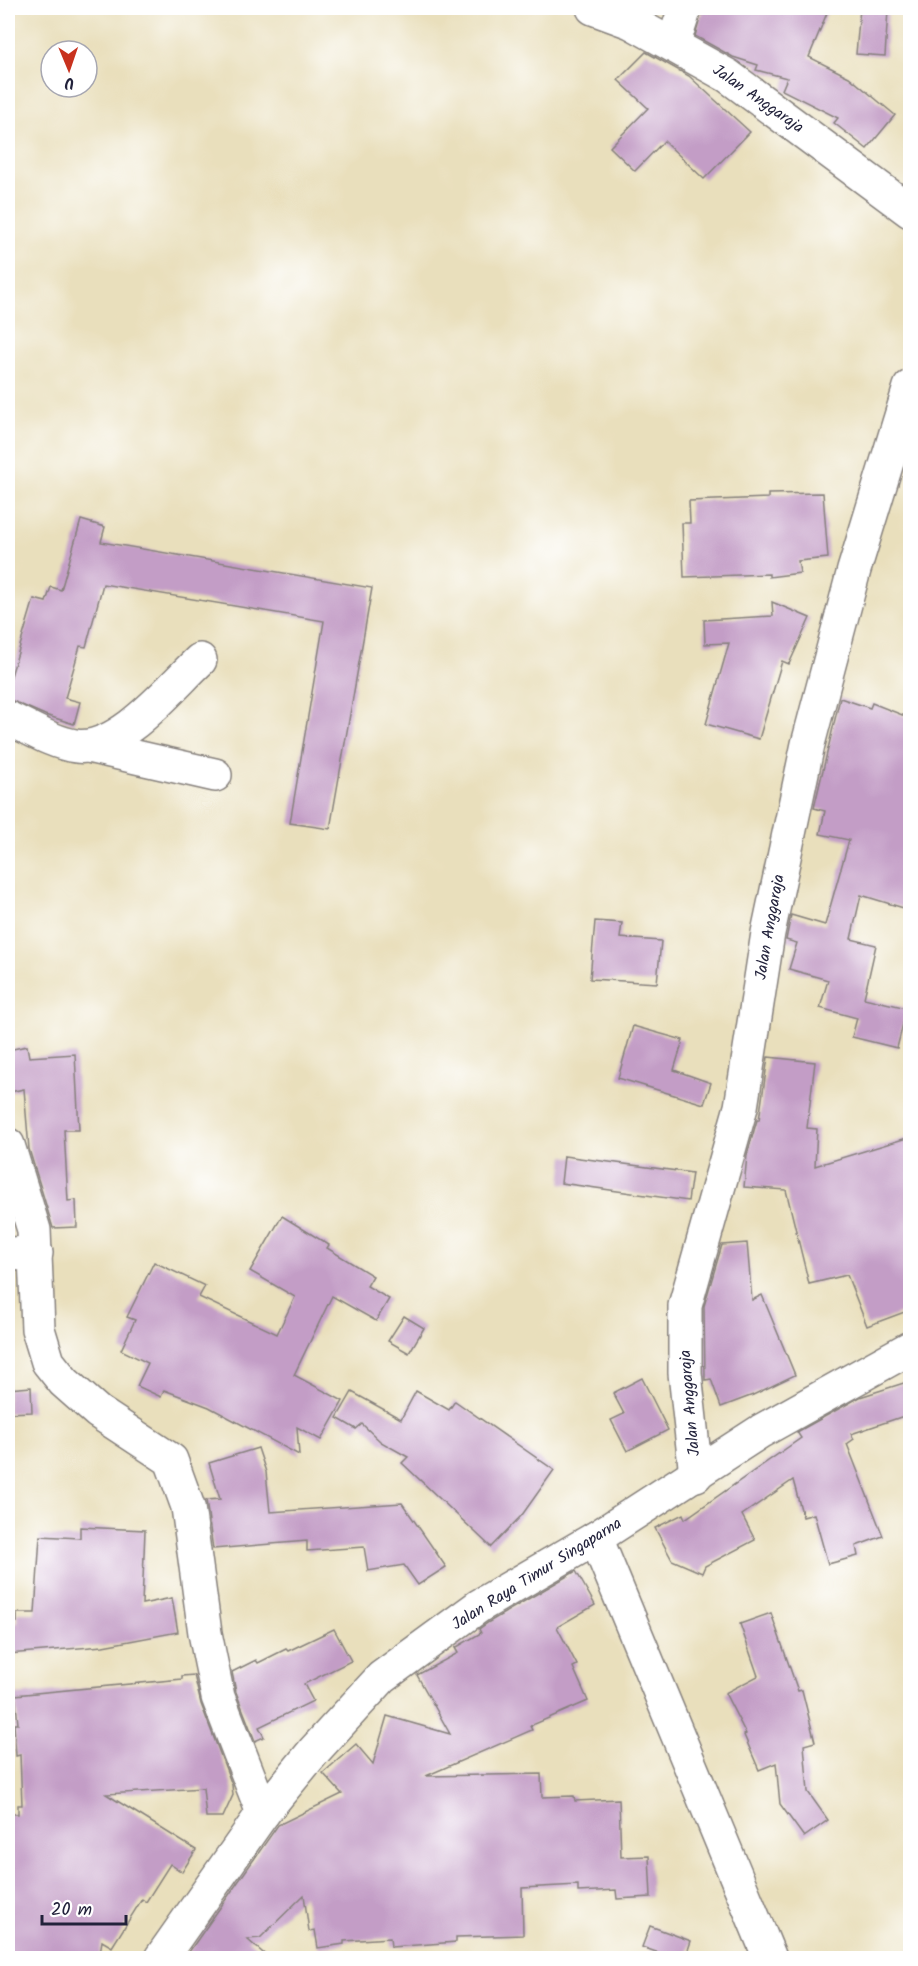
<svg xmlns="http://www.w3.org/2000/svg" width="918" height="1966" viewBox="0 0 918 1966" font-family="Kalam,sans-serif">
<style>
.building{fill:#c39dc6}
.lines{fill:none;stroke-linecap:round;stroke-linejoin:round}
.street-casing{stroke:#86807c;stroke-width:36}
.primary-casing{stroke:#86807c;stroke-width:36}
.street{stroke:#fff;stroke-width:33}
.primary{stroke:#fff;stroke-width:33}
.labels{text-anchor:middle;dominant-baseline:central;stroke-width:6;stroke-linejoin:round;paint-order:stroke}
.street-label{font-size:16px;fill:#22223b;stroke:#fff}
</style>
<rect width="100%" height="100%" fill="#fff"/>
<filter id="ink" filterUnits="userSpaceOnUse"><feTurbulence type="fractalNoise" baseFrequency=".0167" numOctaves="2"/><feDisplacementMap in="SourceGraphic" scale="12" xChannelSelector="R" yChannelSelector="G"/><feConvolveMatrix kernelMatrix="1 2 1 2 8 2 1 2 1" color-interpolation-filters="sRGB"/></filter>
<filter id="wash" filterUnits="userSpaceOnUse"><feTurbulence type="fractalNoise" baseFrequency=".008" numOctaves="4" result="noise"/><feDisplacementMap in="SourceGraphic" scale="24" xChannelSelector="R" yChannelSelector="G"/><feGaussianBlur stdDeviation="1.35" result="paint"/><feColorMatrix in="noise" values="0 0 0 0 0 0 0 0 0 0 0 0 0 0 0 0 0 1.4 0 .05"/><feComposite in="paint" operator="in"/></filter>
<g filter="url(#wash)">
<rect width="100%" height="100%" fill="#e9dfbc"/>
<g id="blocks">
<g class="building">
<path d="M 703,8 L 829,8 L 809,57 L 849,77 L 895,115 L 867,149 L 834,123 L 838,118 L 782,90 L 787,78 L 756,70 L 758,65 L 733,57 L 695,36 Z"/>
<path d="M 860,8 L 888,10 L 885,56 L 856,54 Z"/>
<path d="M 646,52 L 689,76 L 750,132 L 704,179 L 664,141 L 635,171 L 610,147 L 648,108 L 618,80 Z"/>
<path d="M 823,493 L 828,558 L 798,561 L 800,573 L 769,577 L 769,574 L 684,577 L 682,523 L 690,523 L 689,501 L 768,498 L 768,494 Z"/>
<path d="M 81,520 L 105,527 L 101,542 L 372,588 L 330,829 L 290,823 L 324,621 L 103,584 L 86,647 L 80,646 L 65,698 L 80,702 L 74,724 L 45,715 L 8,699 L 8,686 L 34,599 L 46,602 L 51,587 L 61,590 Z"/>
<path d="M 772,602 L 810,618 L 789,664 L 782,661 L 759,739 L 706,724 L 729,643 L 705,644 L 704,620 L 773,616 Z"/>
<path d="M 840,698 L 870,708 L 872,703 L 910,718 L 910,910 L 861,895 L 851,939 L 876,945 L 864,998 L 907,1008 L 897,1048 L 852,1037 L 857,1018 L 820,1008 L 828,980 L 789,969 L 797,943 L 786,940 L 791,915 L 825,925 L 849,840 L 820,834 L 825,811 L 814,808 Z"/>
<path d="M 595,921 L 622,923 L 620,938 L 661,941 L 657,983 L 590,979 Z"/>
<path d="M 633,1026 L 683,1040 L 674,1070 L 711,1083 L 704,1104 L 618,1078 Z"/>
<path d="M 27,1046 L 29,1057 L 75,1054 L 79,1130 L 64,1130 L 68,1201 L 76,1200 L 77,1227 L 53,1228 L 29,1149 L 24,1089 L 10,1092 L 8,1050 Z"/>
<path d="M 768,1057 L 815,1062 L 807,1128 L 817,1129 L 815,1166 L 910,1137 L 910,1310 L 867,1326 L 847,1275 L 809,1284 L 786,1190 L 744,1187 L 747,1155 L 757,1120 L 759,1120 Z"/>
<path d="M 564,1156 L 692,1173 L 688,1201 L 561,1183 Z"/>
<path d="M 282,1216 L 329,1245 L 327,1248 L 373,1276 L 367,1286 L 389,1299 L 376,1321 L 332,1296 L 294,1375 L 343,1401 L 321,1440 L 297,1427 L 299,1455 L 209,1407 L 164,1390 L 161,1397 L 137,1386 L 148,1363 L 121,1350 L 135,1320 L 127,1317 L 154,1262 L 205,1286 L 199,1297 L 277,1334 L 295,1297 L 250,1271 Z"/>
<path d="M 747,1243 L 752,1300 L 762,1295 L 795,1375 L 753,1395 L 721,1407 L 711,1379 L 705,1380 L 704,1306 L 722,1245 Z"/>
<path d="M 404,1316 L 424,1328 L 409,1353 L 388,1341 Z"/>
<path d="M 642,1378 L 668,1430 L 627,1451 L 611,1420 L 624,1414 L 613,1393 Z"/>
<path d="M 910,1381 L 910,1414 L 851,1434 L 854,1439 L 847,1444 L 883,1536 L 856,1546 L 858,1556 L 828,1564 L 814,1514 L 803,1517 L 793,1480 L 742,1515 L 755,1540 L 705,1566 L 702,1573 L 672,1560 L 655,1528 L 683,1514 L 685,1519 L 801,1438 L 797,1432 L 860,1397 Z"/>
<path d="M 31,1387 L 32,1412 L 8,1413 L 8,1389 Z"/>
<path d="M 416,1391 L 449,1410 L 455,1401 L 554,1470 L 522,1515 L 491,1547 L 402,1463 L 408,1457 L 381,1442 L 362,1424 L 356,1429 L 337,1418 L 352,1392 L 401,1419 Z"/>
<path d="M 258,1448 L 266,1472 L 270,1512 L 402,1503 L 446,1567 L 418,1585 L 404,1565 L 368,1571 L 364,1547 L 307,1551 L 307,1541 L 213,1549 L 206,1500 L 220,1499 L 209,1463 Z"/>
<path d="M 80,1527 L 145,1530 L 142,1604 L 172,1598 L 178,1632 L 103,1646 L 8,1654 L 8,1623 L 17,1622 L 17,1613 L 35,1613 L 40,1536 L 80,1538 Z"/>
<path d="M 576,1571 L 595,1605 L 557,1627 L 577,1665 L 573,1667 L 588,1701 L 530,1726 L 532,1730 L 426,1776 L 541,1774 L 542,1797 L 574,1796 L 575,1801 L 619,1799 L 621,1857 L 649,1856 L 651,1897 L 617,1899 L 616,1890 L 578,1892 L 578,1885 L 522,1888 L 523,1935 L 456,1937 L 456,1942 L 391,1947 L 390,1938 L 344,1941 L 344,1944 L 318,1948 L 315,1930 L 309,1931 L 304,1895 L 260,1938 L 247,1939 L 270,1959 L 184,1959 L 278,1825 L 342,1794 L 323,1773 L 356,1744 L 373,1764 L 387,1716 L 450,1734 L 417,1675 L 458,1653 L 455,1648 L 481,1633 L 479,1629 L 489,1622 Z"/>
<path d="M 771,1613 L 798,1691 L 802,1690 L 815,1742 L 804,1745 L 808,1792 L 828,1820 L 804,1837 L 780,1804 L 776,1763 L 759,1770 L 744,1735 L 746,1734 L 725,1693 L 758,1676 L 740,1624 Z"/>
<path d="M 334,1629 L 351,1661 L 304,1684 L 313,1701 L 259,1727 L 264,1737 L 255,1741 L 236,1692 L 232,1672 L 256,1660 L 258,1663 L 286,1649 L 288,1651 Z"/>
<path d="M 194,1675 L 201,1704 L 232,1785 L 233,1795 L 223,1817 L 206,1817 L 203,1788 L 106,1794 L 196,1850 L 182,1872 L 170,1864 L 146,1902 L 142,1899 L 112,1947 L 102,1941 L 99,1959 L 8,1959 L 8,1814 L 18,1814 L 18,1805 L 22,1805 L 20,1755 L 16,1756 L 14,1724 L 18,1724 L 15,1695 L 182,1679 L 182,1676 Z"/>
<path d="M 650,1926 L 691,1941 L 685,1959 L 676,1959 L 642,1947 Z"/>
</g>
</g>
</g>
<g filter="url(#ink)">
<use href="#blocks" fill-opacity="0" stroke="#86807c" stroke-width="1.5"/>
<g class="lines">
<defs>
<g id="street">
<path d="M 593,8 L 631,22 L 728,76 L 910,211"/>
<path d="M 673,45 L 685,8"/>
<path d="M 8,718 C 28,727 53,743 76,746 C 119,752 170,688 200,660"/>
<path d="M 92,747 L 215,775"/>
<path d="M 8,1145 L 34,1230 L 38,1329 L 48,1362 L 64,1382 L 98,1412 L 171,1460 L 188,1507 L 205,1633 L 218,1697 L 263,1813"/>
<path d="M 8,1254 L 36,1253"/>
<path d="M 696,1475 L 685,1373 L 685,1306 L 741,1107 L 768,933 L 808,744 L 854,570 L 910,387"/>
<path d="M 596,1538 L 770,1958"/>
</g>
<path id="primary" d="M 161,1958 L 263,1813 L 314,1751 L 382,1677 L 479,1606 L 596,1538 L 761,1431 L 910,1348"/>
</defs>
<use href="#street" class="street-casing"/>
<use href="#primary" class="primary-casing"/>
<use href="#street" class="street"/>
<use href="#primary" class="primary"/>
</g>
</g>
<g class="labels">
<g class="street-label">
<text transform="translate(758 99) rotate(35)">Jalan Anggaraja</text>
<text transform="translate(770 927) rotate(-80)">Jalan Anggaraja</text>
<text transform="translate(690 1403) rotate(-95)">Jalan Anggaraja</text>
<text transform="translate(537 1574) rotate(-32)">Jalan Raya Timur Singaparna</text>
</g>
</g>
<rect width="918" height="1966" fill="none" stroke="#fff" stroke-width="30"/>
<g transform="translate(69 69) rotate(178)"><circle r="28" fill="#ffffff" stroke="#a7a7b1" stroke-width="1.5"/>
<path d="M0-4.5L10 22L0 15L-10 22Z" fill="#c8321e"/>
<text y="-9" font-size="16" font-weight="bold" text-anchor="middle" fill="#22223b">U</text>
</g>
<path d="M42 1915v9h84v-9" fill="none" stroke="#22223b" stroke-width="3"/>
<text x="51" y="1915" font-size="18" fill="#22223b" stroke="#ffffff" stroke-width="4.5" paint-order="stroke">20 m</text>
</svg>
